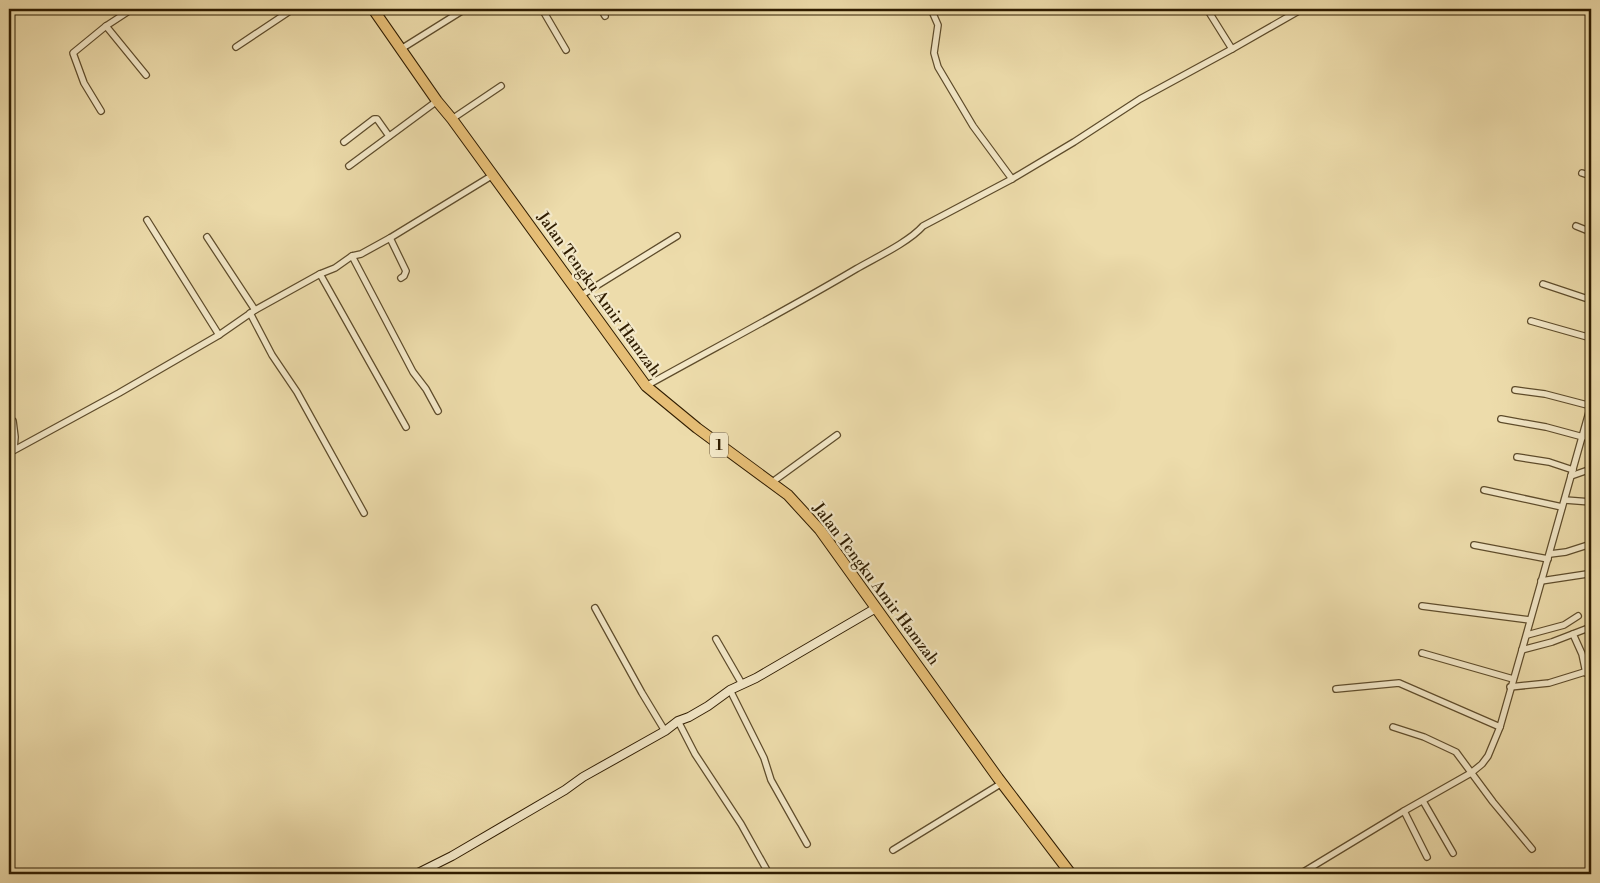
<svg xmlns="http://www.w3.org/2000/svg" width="1600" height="883" viewBox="0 0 1600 883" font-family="'Libre Bodoni',serif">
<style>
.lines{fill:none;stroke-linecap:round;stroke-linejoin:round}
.street-casing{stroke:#5e4c2b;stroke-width:8}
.secondary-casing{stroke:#2f1c00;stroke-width:10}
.highway-casing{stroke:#2f1c00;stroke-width:12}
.street{stroke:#f3e8c8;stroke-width:5.5}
.secondary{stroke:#f3e8c8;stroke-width:8}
.highway{stroke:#e6be76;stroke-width:10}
.labels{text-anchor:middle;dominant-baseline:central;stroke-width:4.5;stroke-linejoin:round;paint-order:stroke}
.shield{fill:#f3e8c8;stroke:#6a593c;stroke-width:1}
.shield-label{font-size:15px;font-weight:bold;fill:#2f1c00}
.street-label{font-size:16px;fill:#2f1c00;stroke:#f3e8c8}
</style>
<rect width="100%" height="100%" fill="#eddcab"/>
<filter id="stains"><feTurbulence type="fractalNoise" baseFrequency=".004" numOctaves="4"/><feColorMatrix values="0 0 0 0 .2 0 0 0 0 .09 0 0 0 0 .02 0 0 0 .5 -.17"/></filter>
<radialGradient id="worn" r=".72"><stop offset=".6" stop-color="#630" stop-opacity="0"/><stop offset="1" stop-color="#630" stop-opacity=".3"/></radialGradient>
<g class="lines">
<defs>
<g id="street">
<path d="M 542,9 L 566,50"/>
<path d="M 601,9 L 605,16"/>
<path d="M 931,9 L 938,25 L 934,53 L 938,67 L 973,126 L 1012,179"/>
<path d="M 1207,9 L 1232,49"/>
<path d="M 106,26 L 146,75"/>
<path d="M 236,47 L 293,9"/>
<path d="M 401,49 L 465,9"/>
<path d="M 101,111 L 84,83 L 73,53 L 106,26 L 132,9"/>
<path d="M 452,119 L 501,86"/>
<path d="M 344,142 L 374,119 L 377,119 L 389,136"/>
<path d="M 349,166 L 437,101"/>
<path d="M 1582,173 L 1591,176"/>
<path d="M 147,220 L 219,335"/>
<path d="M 1576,226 L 1591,232"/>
<path d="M 207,237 L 255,310"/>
<path d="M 390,238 L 406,271 L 404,276 L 401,278"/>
<path d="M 352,256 L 413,372 L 426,389 L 438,411"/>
<path d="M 320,274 L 406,427"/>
<path d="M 1543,284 L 1591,300"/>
<path d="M 580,296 L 677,236"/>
<path d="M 250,313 L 272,355 L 297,392 L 364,513"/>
<path d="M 1531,321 L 1591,338"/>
<path d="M 646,386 C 716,347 787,310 856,269 C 875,258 909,242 923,226 L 1012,179 L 1074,142 L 1140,99 L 1232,49 L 1302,9"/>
<path d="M 1515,390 L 1545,394 L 1591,406"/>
<path d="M 1501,419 L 1546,427 L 1583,437"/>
<path d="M 13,421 L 15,437 L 14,449"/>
<path d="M 9,453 L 119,393 L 219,335 L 255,310 L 320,274 L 335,268 L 352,256 L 361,254 L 390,238 L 493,175"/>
<path d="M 1517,457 L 1549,462 L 1573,470"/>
<path d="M 1571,476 L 1591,469"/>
<path d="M 771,483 L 837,435"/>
<path d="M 1484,490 L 1562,507"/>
<path d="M 1565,500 L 1591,502"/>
<path d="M 1474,545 L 1548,559"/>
<path d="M 1550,554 L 1566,552 L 1591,544"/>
<path d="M 1541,581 L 1587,574"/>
<path d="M 1422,606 L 1530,620"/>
<path d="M 595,608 L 642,693 L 665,731"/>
<path d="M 1573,634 L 1582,654 L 1586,673"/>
<path d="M 1527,635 L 1564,625 L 1578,616"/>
<path d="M 716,639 L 742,684"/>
<path d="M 1522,650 L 1552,642 L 1591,627"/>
<path d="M 1422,653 L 1513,679"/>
<path d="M 1510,687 L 1549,683 L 1591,670"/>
<path d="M 1336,689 L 1399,683 L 1500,727"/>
<path d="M 730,690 L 764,758 L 771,780 L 807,844"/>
<path d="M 678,721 L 695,754 L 741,824 L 769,874"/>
<path d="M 1393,727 L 1424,737 L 1456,752 L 1493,802 L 1532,849"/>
<path d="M 1423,801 L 1453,853"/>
<path d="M 1404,811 L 1427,857"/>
<path d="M 893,850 L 1002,783"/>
<path d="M 1300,874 L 1404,811 L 1471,773 L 1482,764 L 1488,756 L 1500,727 L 1522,650 L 1591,405"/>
</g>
<path id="secondary" d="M 416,874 L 452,856 L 565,790 L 583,777 L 665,731 L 678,721 L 689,717 L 708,706 L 730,690 L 756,678 L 876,608"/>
<path id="highway" d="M 373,9 L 437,101 L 452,119 L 646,386 L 697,428 L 788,495 L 820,530 L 998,778 L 1071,874"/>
</defs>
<use href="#street" class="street-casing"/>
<use href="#secondary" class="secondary-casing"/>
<use href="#highway" class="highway-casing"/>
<use href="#street" class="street"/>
<use href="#secondary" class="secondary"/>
<use href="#highway" class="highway"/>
</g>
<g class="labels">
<rect class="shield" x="710" y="432.5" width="18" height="25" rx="4"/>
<g class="shield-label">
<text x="719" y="445">1</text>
</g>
<g class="street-label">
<text transform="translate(599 294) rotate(54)">Jalan Tengku Amir Hamzah</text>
<text transform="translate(876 584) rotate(53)">Jalan Tengku Amir Hamzah</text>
</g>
</g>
<rect width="1600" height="883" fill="none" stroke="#eddcab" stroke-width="30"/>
<rect x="10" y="10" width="1580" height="863" fill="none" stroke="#2f1c00" stroke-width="2.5"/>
<rect x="15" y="15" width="1570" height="853" fill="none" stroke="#2f1c00"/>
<rect width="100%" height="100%" filter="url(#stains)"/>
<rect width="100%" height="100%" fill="url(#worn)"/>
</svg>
